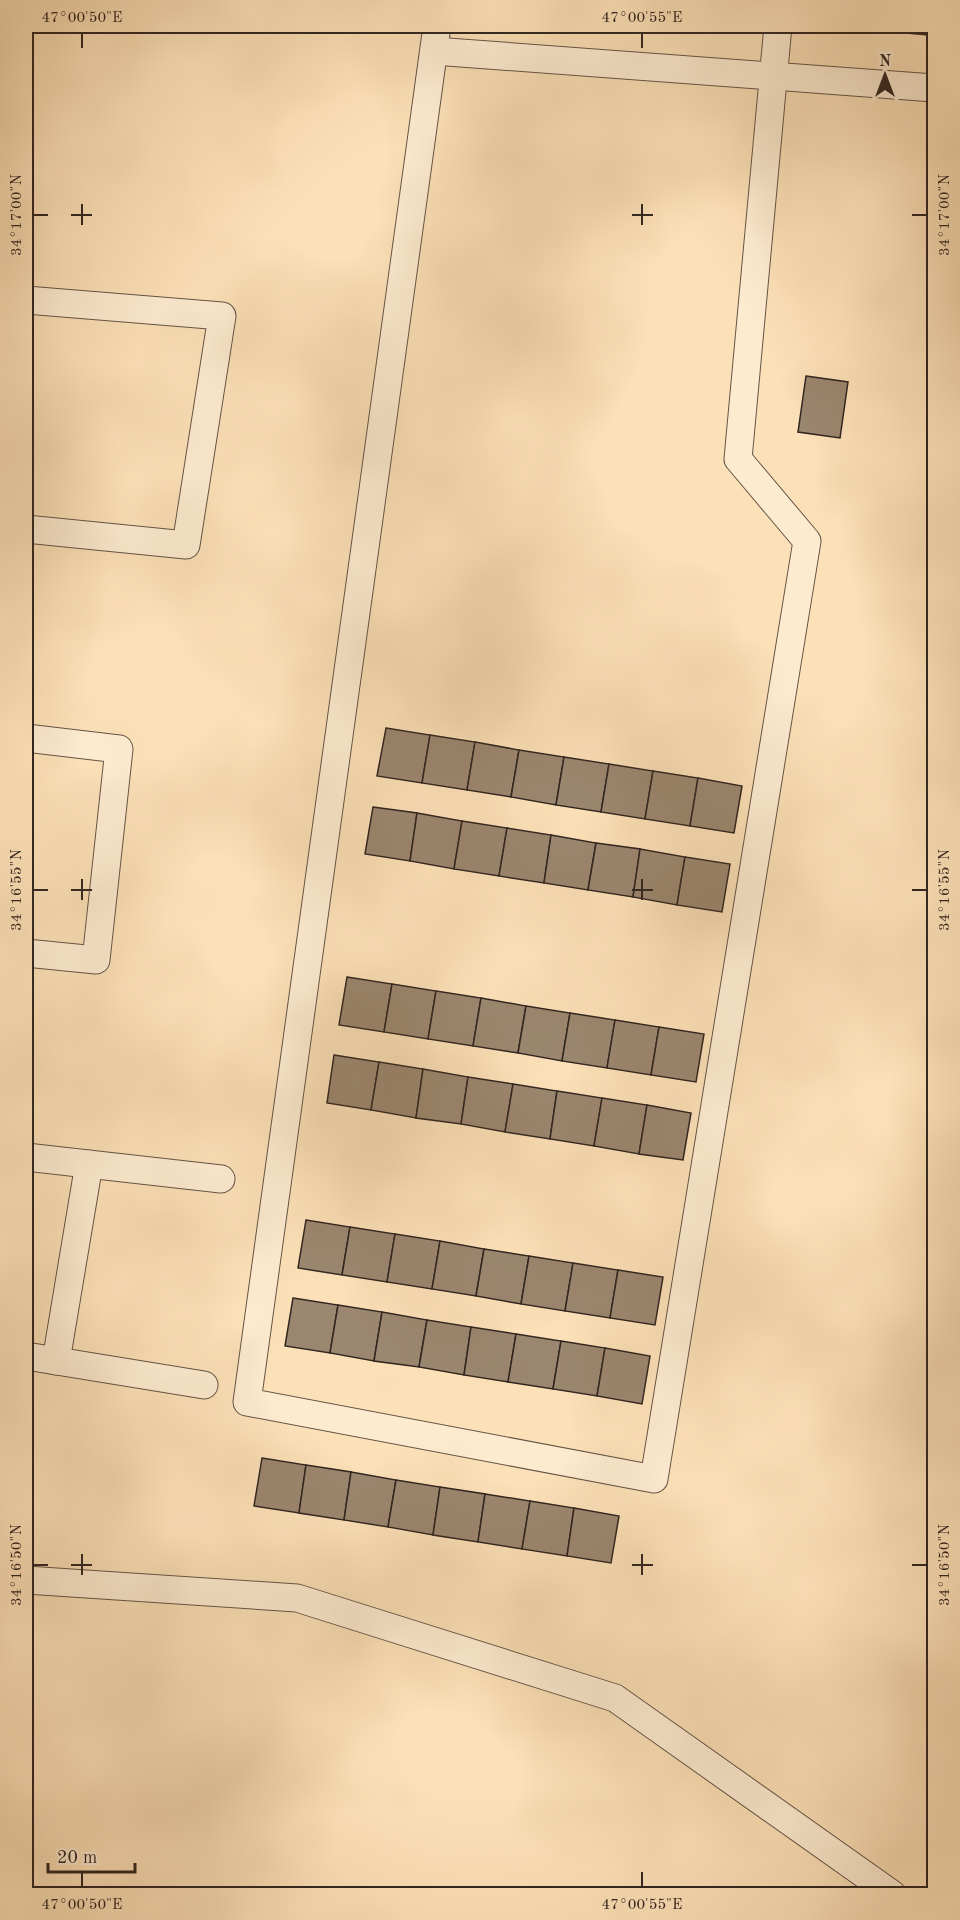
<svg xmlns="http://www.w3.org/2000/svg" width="960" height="1920" viewBox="0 0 960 1920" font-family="'Old Standard TT',serif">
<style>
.building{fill:#9b866f;stroke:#312520;stroke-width:1.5}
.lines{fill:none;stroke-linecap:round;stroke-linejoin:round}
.street-casing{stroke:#645446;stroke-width:29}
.street{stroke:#fdebd0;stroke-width:27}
.ticks{fill:none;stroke:#312520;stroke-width:2}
.neatline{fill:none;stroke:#312520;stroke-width:2}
.ticks-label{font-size:15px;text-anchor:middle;fill:#312520}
</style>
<rect width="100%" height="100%" fill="#fce0b7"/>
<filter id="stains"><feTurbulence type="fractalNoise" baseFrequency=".00333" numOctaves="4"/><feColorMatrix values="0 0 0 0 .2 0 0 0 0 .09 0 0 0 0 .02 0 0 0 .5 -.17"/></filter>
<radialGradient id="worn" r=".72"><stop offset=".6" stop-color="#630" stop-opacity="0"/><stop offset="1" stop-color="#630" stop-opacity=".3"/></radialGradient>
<g class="building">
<path d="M 839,26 L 884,26 L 883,31 Z"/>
<path d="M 884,26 L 929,26 L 928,35 L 883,31 Z"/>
<path d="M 806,376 L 848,382 L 840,438 L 798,432 Z"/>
<path d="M 386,728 L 430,735 L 422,783 L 377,776 Z"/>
<path d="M 430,735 L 475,742 L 467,790 L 422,783 Z"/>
<path d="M 475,742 L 519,750 L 511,797 L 467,790 Z"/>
<path d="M 519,750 L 564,757 L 556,805 L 511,797 Z"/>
<path d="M 564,757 L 609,764 L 601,812 L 556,805 Z"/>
<path d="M 609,764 L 653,771 L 645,819 L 601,812 Z"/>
<path d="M 653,771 L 698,778 L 690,826 L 645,819 Z"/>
<path d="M 698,778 L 742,786 L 734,833 L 690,826 Z"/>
<path d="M 373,807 L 417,813 L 410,861 L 365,854 Z"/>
<path d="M 417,813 L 462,821 L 454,869 L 410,861 Z"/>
<path d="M 462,821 L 507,828 L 499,876 L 454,869 Z"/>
<path d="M 507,828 L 551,835 L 544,883 L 499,876 Z"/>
<path d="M 551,835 L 596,843 L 588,890 L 544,883 Z"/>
<path d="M 596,843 L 640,849 L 633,897 L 588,890 Z"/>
<path d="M 640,849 L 685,857 L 677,905 L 633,897 Z"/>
<path d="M 685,857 L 730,864 L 722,912 L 677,905 Z"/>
<path d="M 347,977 L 392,984 L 384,1032 L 339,1025 Z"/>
<path d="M 392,984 L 436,991 L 428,1039 L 384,1032 Z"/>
<path d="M 436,991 L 481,998 L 473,1046 L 428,1039 Z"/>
<path d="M 481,998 L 526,1006 L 518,1053 L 473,1046 Z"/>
<path d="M 526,1006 L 570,1013 L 562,1061 L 518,1053 Z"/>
<path d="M 570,1013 L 615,1020 L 607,1068 L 562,1061 Z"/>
<path d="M 615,1020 L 659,1027 L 651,1075 L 607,1068 Z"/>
<path d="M 659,1027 L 704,1034 L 696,1082 L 651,1075 Z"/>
<path d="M 334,1055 L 379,1062 L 371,1110 L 327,1103 Z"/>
<path d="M 379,1062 L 423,1069 L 416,1118 L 371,1110 Z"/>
<path d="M 423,1069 L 468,1077 L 461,1124 L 416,1118 Z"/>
<path d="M 468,1077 L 513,1084 L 505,1132 L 461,1124 Z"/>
<path d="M 513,1084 L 557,1091 L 550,1139 L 505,1132 Z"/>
<path d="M 557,1091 L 602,1098 L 594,1146 L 550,1139 Z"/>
<path d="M 602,1098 L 647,1105 L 639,1154 L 594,1146 Z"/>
<path d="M 647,1105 L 691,1113 L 683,1160 L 639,1154 Z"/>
<path d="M 306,1220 L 350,1227 L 342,1275 L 298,1268 Z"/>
<path d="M 350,1227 L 395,1234 L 387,1282 L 342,1275 Z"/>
<path d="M 395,1234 L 440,1241 L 432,1289 L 387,1282 Z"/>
<path d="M 440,1241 L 484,1249 L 476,1296 L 432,1289 Z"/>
<path d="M 484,1249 L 529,1256 L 521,1304 L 476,1296 Z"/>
<path d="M 529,1256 L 573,1263 L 565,1311 L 521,1304 Z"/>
<path d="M 573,1263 L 618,1270 L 610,1318 L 565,1311 Z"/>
<path d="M 618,1270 L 663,1277 L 655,1325 L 610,1318 Z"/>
<path d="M 293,1298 L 338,1305 L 330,1353 L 285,1346 Z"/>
<path d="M 338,1305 L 382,1312 L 374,1361 L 330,1353 Z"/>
<path d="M 382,1312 L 427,1320 L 419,1367 L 374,1361 Z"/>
<path d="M 427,1320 L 471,1327 L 464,1375 L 419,1367 Z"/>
<path d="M 471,1327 L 516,1334 L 508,1382 L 464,1375 Z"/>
<path d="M 516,1334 L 561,1341 L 553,1389 L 508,1382 Z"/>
<path d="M 561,1341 L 605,1348 L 597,1396 L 553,1389 Z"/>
<path d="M 605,1348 L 650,1356 L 642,1404 L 597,1396 Z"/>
<path d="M 262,1458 L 306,1465 L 299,1513 L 254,1506 Z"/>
<path d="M 306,1465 L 351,1472 L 344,1520 L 299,1513 Z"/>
<path d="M 351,1472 L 396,1480 L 388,1527 L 344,1520 Z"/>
<path d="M 396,1480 L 440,1487 L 433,1535 L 388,1527 Z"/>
<path d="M 440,1487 L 485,1494 L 478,1542 L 433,1535 Z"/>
<path d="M 485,1494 L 530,1501 L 522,1549 L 478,1542 Z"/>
<path d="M 530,1501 L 574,1508 L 567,1556 L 522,1549 Z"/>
<path d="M 574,1508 L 619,1516 L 611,1563 L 567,1556 Z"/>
</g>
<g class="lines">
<defs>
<g id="street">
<path d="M 437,26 L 247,1402 L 654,1479 L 807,541 L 738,459 L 778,26"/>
<path d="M 434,51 L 934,88"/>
<path d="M 26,300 L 222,316 L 186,545 L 26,529"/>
<path d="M 26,738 L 119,749 L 96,960 L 26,953"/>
<path d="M 26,1157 L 221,1179"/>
<path d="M 26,1356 L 204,1385"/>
<path d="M 56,1361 L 89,1164"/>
<path d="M 26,1580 L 297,1598 L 615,1698 L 892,1894"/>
</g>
</defs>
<use href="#street" class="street-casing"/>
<use href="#street" class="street"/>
</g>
<path class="ticks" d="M 82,33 L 82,48M 642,33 L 642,48M 82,204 L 82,225M 642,204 L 642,225M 33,215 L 48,215M 71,215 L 92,215M 632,215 L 653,215M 912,215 L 927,215M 82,879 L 82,900M 642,879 L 642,900M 33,890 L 48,890M 71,890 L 92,890M 632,890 L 653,890M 912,890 L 927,890M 82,1554 L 82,1575M 642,1554 L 642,1575M 33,1565 L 48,1565M 71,1565 L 92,1565M 632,1565 L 653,1565M 912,1565 L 927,1565M 82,1872 L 82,1887M 642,1872 L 642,1887"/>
<rect width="960" height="1920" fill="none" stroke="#fce0b7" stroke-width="66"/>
<g transform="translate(885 75)" stroke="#fdebd0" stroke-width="4.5" paint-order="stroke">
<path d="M0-4.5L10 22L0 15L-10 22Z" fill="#312520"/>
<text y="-9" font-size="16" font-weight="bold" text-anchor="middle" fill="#312520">N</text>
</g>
<path d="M48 1863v9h87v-9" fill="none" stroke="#312520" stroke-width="3"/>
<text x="57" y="1863" font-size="18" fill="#312520" stroke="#fdebd0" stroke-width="4.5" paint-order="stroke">20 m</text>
<rect x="33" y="33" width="894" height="1854" class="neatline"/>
<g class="ticks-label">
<text x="82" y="22">47°00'50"E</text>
<text x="642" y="22">47°00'55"E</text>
<text transform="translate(16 215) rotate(-90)" y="5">34°17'00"N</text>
<text transform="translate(944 215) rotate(-90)" y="5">34°17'00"N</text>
<text transform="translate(16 890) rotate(-90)" y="5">34°16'55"N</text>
<text transform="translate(944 890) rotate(-90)" y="5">34°16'55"N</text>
<text transform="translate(16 1565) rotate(-90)" y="5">34°16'50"N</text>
<text transform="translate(944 1565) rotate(-90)" y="5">34°16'50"N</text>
<text x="82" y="1909">47°00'50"E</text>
<text x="642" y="1909">47°00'55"E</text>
</g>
<rect width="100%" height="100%" filter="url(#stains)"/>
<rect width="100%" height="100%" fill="url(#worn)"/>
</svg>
